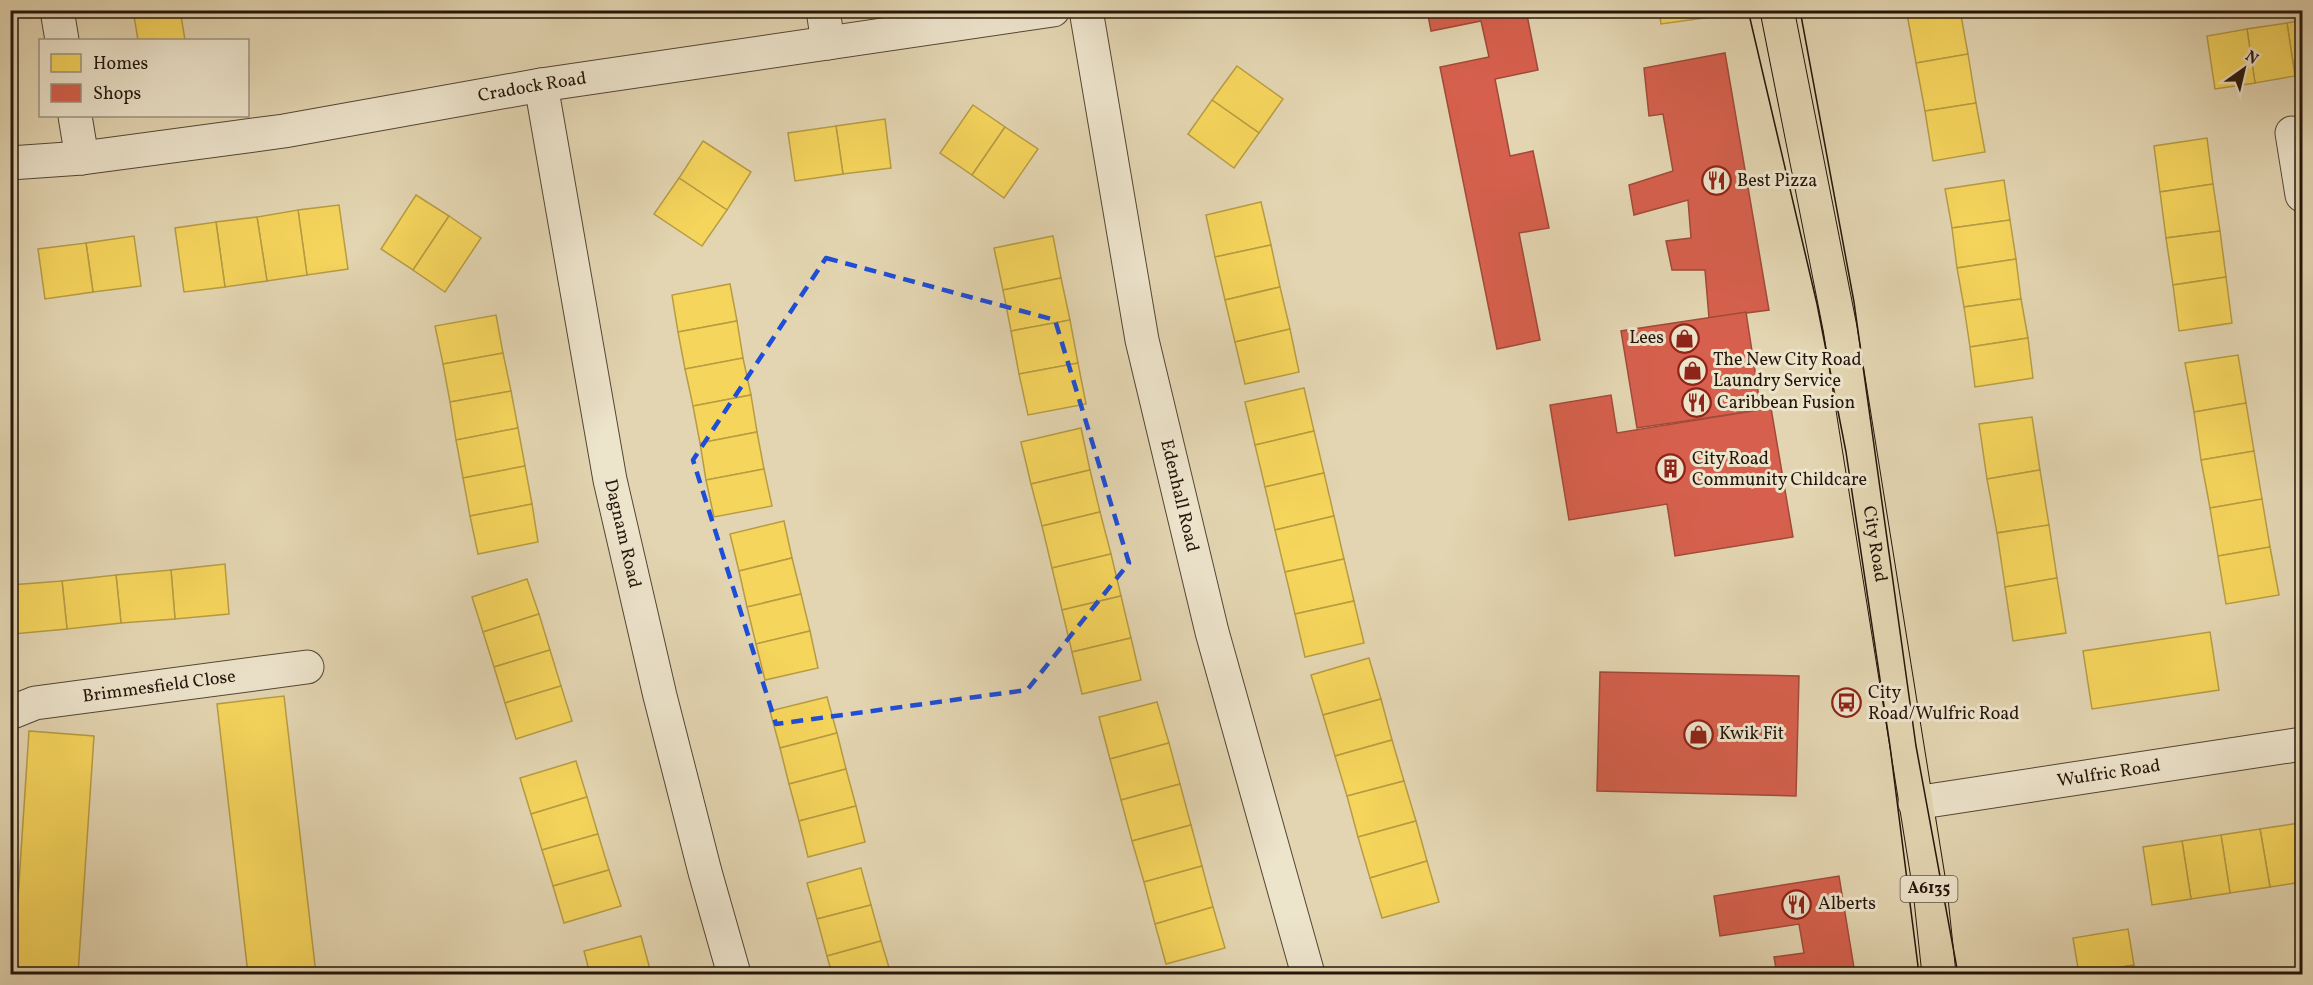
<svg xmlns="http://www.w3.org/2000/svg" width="2313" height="985" viewBox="0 0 2313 985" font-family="Vollkorn,serif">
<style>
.homes{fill:#f6d55c;stroke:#b79c44;stroke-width:1.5}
.shops{fill:#d6604d;stroke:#a14a39;stroke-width:1.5}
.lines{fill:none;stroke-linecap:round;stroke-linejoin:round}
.minor-casing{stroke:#544634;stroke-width:35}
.primary-casing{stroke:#25160b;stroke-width:35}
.minor{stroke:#ede4cc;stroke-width:33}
.primary{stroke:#e3d5b1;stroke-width:33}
.tram{stroke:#25160b;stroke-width:1.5}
.marked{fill:none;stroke:#1d4ed8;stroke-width:4.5;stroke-dasharray:12 8;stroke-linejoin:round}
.labels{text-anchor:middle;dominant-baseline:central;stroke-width:6;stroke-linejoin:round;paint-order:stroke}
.shield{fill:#ede4cc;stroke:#615445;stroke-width:1.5}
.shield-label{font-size:16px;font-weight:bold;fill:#25160b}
.street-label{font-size:18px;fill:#25160b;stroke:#ede4cc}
.poi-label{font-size:18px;fill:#25160b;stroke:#ede4cc;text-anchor:start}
</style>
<rect width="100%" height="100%" fill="#e3d5b1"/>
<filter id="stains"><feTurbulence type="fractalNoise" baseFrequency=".00333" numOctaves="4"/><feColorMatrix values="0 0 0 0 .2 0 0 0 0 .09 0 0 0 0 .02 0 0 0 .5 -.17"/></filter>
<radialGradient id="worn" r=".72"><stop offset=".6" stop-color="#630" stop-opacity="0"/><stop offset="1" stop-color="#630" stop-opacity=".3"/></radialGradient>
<g class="homes">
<path d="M 133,10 L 180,10 L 185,40 L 138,40 Z"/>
<path d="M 1659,10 L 1725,10 L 1725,15 L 1661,24 Z"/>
<path d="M 1926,10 L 1960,10 L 1968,54 L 1916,63 L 1907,14 Z"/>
<path d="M 2302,20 L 2302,75 L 2295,76 L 2287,23 Z"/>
<path d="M 2287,23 L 2295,76 L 2255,83 L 2247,29 Z"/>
<path d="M 2247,29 L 2255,83 L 2215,89 L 2207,36 Z"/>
<path d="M 1968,54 L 1976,103 L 1925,111 L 1916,63 Z"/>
<path d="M 1237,66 L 1283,99 L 1259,133 L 1212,100 Z"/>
<path d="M 1212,100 L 1259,133 L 1234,168 L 1188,134 Z"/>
<path d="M 1976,103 L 1985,152 L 1933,161 L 1925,111 Z"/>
<path d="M 973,105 L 1005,127 L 972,175 L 940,153 Z"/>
<path d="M 885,119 L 891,168 L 843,174 L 836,126 Z"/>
<path d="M 836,126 L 843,174 L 795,181 L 788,133 Z"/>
<path d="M 1005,127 L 1038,149 L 1004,198 L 972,175 Z"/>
<path d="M 2207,138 L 2213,184 L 2160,192 L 2154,146 Z"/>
<path d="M 703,141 L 751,172 L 727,210 L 679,178 Z"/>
<path d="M 679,178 L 727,210 L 702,246 L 654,214 Z"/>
<path d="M 2004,180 L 2010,220 L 1952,228 L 1945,189 Z"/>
<path d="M 2213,184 L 2220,231 L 2166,238 L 2160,192 Z"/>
<path d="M 416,195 L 449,216 L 413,270 L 381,249 Z"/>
<path d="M 1261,202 L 1271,245 L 1215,257 L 1206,215 Z"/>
<path d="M 339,205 L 348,269 L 307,275 L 298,210 Z"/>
<path d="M 298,210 L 307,275 L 267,281 L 257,217 Z"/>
<path d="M 449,216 L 481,238 L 445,292 L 413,270 Z"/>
<path d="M 257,217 L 267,281 L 225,287 L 216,222 Z"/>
<path d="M 2010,220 L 2016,259 L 1957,268 L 1952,228 Z"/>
<path d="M 216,222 L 225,287 L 184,292 L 175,228 Z"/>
<path d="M 2220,231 L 2226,277 L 2173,285 L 2166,238 Z"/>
<path d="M 134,236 L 141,286 L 93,292 L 86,243 Z"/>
<path d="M 1053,236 L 1061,278 L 1003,290 L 994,248 Z"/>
<path d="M 86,243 L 93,292 L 45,299 L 38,249 Z"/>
<path d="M 1271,245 L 1280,287 L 1225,300 L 1215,257 Z"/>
<path d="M 2016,259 L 2021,299 L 1964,307 L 1957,268 Z"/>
<path d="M 2226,277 L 2232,323 L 2179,331 L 2173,285 Z"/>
<path d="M 1061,278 L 1070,320 L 1011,331 L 1003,290 Z"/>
<path d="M 730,284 L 737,321 L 678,332 L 672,295 Z"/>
<path d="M 1280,287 L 1290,329 L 1235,342 L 1225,300 Z"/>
<path d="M 2021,299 L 2028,338 L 1970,347 L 1964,307 Z"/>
<path d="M 496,315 L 503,353 L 443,364 L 435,326 Z"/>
<path d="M 1070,320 L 1078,363 L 1019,374 L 1011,331 Z"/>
<path d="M 737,321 L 743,358 L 685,369 L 678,332 Z"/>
<path d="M 1290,329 L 1299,372 L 1245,384 L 1235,342 Z"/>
<path d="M 2028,338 L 2033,378 L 1975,387 L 1970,347 Z"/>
<path d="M 503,353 L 511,391 L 450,402 L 443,364 Z"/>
<path d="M 2238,355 L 2246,403 L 2194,412 L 2185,363 Z"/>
<path d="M 743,358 L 751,395 L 693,406 L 685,369 Z"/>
<path d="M 1078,363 L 1086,404 L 1028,415 L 1019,374 Z"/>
<path d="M 1304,388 L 1314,431 L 1255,445 L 1245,402 Z"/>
<path d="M 511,391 L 518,428 L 456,440 L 450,402 Z"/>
<path d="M 751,395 L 757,432 L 700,443 L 693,406 Z"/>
<path d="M 2246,403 L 2254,451 L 2201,460 L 2194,412 Z"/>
<path d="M 2032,417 L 2040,470 L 1987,479 L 1979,424 Z"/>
<path d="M 518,428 L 525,466 L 463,478 L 456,440 Z"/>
<path d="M 1081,428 L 1090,470 L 1031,484 L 1021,442 Z"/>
<path d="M 1314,431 L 1324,473 L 1265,487 L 1255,445 Z"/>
<path d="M 757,432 L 764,469 L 706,480 L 700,443 Z"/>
<path d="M 2254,451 L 2262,499 L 2210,508 L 2201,460 Z"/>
<path d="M 525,466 L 532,504 L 470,516 L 463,478 Z"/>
<path d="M 764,469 L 772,506 L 714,517 L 706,480 Z"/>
<path d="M 1090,470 L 1100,512 L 1042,526 L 1031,484 Z"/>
<path d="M 2040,470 L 2049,525 L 1997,533 L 1987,479 Z"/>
<path d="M 1324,473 L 1334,516 L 1275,530 L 1265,487 Z"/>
<path d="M 2262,499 L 2270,547 L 2218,556 L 2210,508 Z"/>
<path d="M 532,504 L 538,542 L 478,554 L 470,516 Z"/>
<path d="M 1100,512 L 1111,554 L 1052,568 L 1042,526 Z"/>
<path d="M 1334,516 L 1344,559 L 1285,572 L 1275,530 Z"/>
<path d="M 784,521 L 792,558 L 739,571 L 730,534 Z"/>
<path d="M 2049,525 L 2057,578 L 2005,587 L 1997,533 Z"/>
<path d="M 2270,547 L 2279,595 L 2226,604 L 2218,556 Z"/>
<path d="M 1111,554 L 1121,596 L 1062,610 L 1052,568 Z"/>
<path d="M 792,558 L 801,594 L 747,607 L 739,571 Z"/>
<path d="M 1344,559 L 1354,601 L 1295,614 L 1285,572 Z"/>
<path d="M 225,564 L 229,614 L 175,619 L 171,570 Z"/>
<path d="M 171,570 L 175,619 L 121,623 L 116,575 Z"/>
<path d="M 116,575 L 121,623 L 67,629 L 62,581 Z"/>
<path d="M 2057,578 L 2066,633 L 2013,641 L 2005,587 Z"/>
<path d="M 527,579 L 539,614 L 483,632 L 472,597 Z"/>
<path d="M 62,581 L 67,629 L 13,634 L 10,585 Z"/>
<path d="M 801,594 L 810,631 L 756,644 L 747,607 Z"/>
<path d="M 1121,596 L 1131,638 L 1072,652 L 1062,610 Z"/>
<path d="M 1354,601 L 1364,643 L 1305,657 L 1295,614 Z"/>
<path d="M 539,614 L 550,650 L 494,667 L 483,632 Z"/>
<path d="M 810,631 L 818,668 L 765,680 L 756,644 Z"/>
<path d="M 2210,632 L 2219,690 L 2092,709 L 2083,651 Z"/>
<path d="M 1131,638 L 1141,680 L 1082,694 L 1072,652 Z"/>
<path d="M 550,650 L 561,686 L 505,703 L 494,667 Z"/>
<path d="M 1369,658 L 1381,699 L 1323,715 L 1311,675 Z"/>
<path d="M 561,686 L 572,721 L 516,739 L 505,703 Z"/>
<path d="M 284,696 L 316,974 L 248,974 L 217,704 Z"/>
<path d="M 827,697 L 837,733 L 780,748 L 770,711 Z"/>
<path d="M 1381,699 L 1392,740 L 1335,756 L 1323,715 Z"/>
<path d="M 1157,702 L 1169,743 L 1110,759 L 1099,717 Z"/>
<path d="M 29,731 L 94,736 L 78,974 L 13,974 Z"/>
<path d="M 837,733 L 846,769 L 789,784 L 780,748 Z"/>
<path d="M 1392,740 L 1404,781 L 1347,796 L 1335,756 Z"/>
<path d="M 1169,743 L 1180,784 L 1121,800 L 1110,759 Z"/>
<path d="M 576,761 L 587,797 L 531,814 L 520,778 Z"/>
<path d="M 846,769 L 856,806 L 799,821 L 789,784 Z"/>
<path d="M 1404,781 L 1416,821 L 1358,837 L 1347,796 Z"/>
<path d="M 1180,784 L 1191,825 L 1132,841 L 1121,800 Z"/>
<path d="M 587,797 L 598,834 L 542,850 L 531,814 Z"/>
<path d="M 856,806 L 865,842 L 808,857 L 799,821 Z"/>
<path d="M 1416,821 L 1427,861 L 1370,878 L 1358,837 Z"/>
<path d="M 2299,823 L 2302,844 L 2302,882 L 2270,887 L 2260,829 Z"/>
<path d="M 1191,825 L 1202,866 L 1144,882 L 1132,841 Z"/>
<path d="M 2260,829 L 2270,887 L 2230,893 L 2221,835 Z"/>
<path d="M 598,834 L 609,870 L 553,886 L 542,850 Z"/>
<path d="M 2221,835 L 2230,893 L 2191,899 L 2182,841 Z"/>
<path d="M 2182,841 L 2191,899 L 2152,905 L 2143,847 Z"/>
<path d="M 1427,861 L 1439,902 L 1382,918 L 1370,878 Z"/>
<path d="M 1202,866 L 1213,907 L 1155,924 L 1144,882 Z"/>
<path d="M 861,868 L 871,905 L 817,919 L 807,883 Z"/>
<path d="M 609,870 L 621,906 L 564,923 L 553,886 Z"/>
<path d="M 871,905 L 881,941 L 827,956 L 817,919 Z"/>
<path d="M 1213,907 L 1225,948 L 1166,964 L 1155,924 Z"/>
<path d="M 2128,929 L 2134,965 L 2079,974 L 2073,938 Z"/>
<path d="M 641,936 L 651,973 L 590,974 L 584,951 Z"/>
<path d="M 881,941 L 891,974 L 832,974 L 827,956 Z"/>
<path d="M 2134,965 L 2135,974 L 2079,974 Z"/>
</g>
<g class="shops">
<path d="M 1427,10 L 1526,10 L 1538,70 L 1495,79 L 1510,156 L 1533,151 L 1549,228 L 1519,233 L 1540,340 L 1497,349 L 1440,67 L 1489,57 L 1481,21 L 1431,31 Z"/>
<path d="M 1725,53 L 1769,310 L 1709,318 L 1705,270 L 1672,270 L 1666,241 L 1691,238 L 1688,200 L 1634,215 L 1629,185 L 1673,171 L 1663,114 L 1649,116 L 1644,68 Z"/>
<path d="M 1746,312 L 1761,410 L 1637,428 L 1621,331 Z"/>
<path d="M 1611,395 L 1617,433 L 1771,408 L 1793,537 L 1675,556 L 1667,504 L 1569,520 L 1550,405 Z"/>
<path d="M 1600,672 L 1799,676 L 1796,796 L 1597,791 Z"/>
<path d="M 1839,876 L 1855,974 L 1777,974 L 1774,957 L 1804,953 L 1799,924 L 1720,936 L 1714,896 Z"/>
</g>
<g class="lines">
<defs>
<g id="minor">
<path d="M 57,10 L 62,40"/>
<path d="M 823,10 L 828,43"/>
<path id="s1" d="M 1086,10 L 1142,340 L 1212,632 L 1308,974"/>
<path id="s2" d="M 541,85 L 610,480 L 660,696 L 705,872 L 734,974"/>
<path d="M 75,116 L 82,158"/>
<path d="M 2292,133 L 2302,195"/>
<path id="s3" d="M 10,163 L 82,158 L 284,131 L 541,85 L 1053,10"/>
<path id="s4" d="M 10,713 L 35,703 L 307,667"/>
<path id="s5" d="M 1915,803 L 2302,744"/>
</g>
<g id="primary">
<path id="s6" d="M 1777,10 L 1840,328 L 1930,890 L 1939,974"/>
</g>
</defs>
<use href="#minor" class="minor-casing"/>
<use href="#primary" class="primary-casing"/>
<use href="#minor" class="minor"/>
<use href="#primary" class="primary"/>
<g class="tram">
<path d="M 1748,10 L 1817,304 L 1846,452 L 1890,746 L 1919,974"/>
<path d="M 1800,10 L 1854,302 L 1916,746 L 1958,974"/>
</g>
</g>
<path class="marked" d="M 826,258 L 1055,320 L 1129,563 L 1027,690 L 776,724 L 693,460 Z"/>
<defs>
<symbol id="restaurant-ring" viewBox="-11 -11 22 22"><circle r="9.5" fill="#ede4cc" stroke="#8f2418" stroke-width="1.5"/><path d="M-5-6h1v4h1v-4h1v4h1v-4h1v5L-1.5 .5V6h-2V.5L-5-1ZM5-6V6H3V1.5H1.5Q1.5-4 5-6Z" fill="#8f2418"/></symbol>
<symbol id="shop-ring" viewBox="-11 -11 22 22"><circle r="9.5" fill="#ede4cc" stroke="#8f2418" stroke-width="1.5"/><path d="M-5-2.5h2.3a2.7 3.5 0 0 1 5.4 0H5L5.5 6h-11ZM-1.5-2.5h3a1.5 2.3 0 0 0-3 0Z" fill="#8f2418"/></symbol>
<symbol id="building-ring" viewBox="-11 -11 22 22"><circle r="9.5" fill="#ede4cc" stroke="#8f2418" stroke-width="1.5"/><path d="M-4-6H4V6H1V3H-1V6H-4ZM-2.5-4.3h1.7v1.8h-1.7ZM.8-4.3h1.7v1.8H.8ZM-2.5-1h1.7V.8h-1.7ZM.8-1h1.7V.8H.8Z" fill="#8f2418"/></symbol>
<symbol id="bus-ring" viewBox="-11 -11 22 22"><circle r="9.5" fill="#ede4cc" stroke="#8f2418" stroke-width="1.5"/><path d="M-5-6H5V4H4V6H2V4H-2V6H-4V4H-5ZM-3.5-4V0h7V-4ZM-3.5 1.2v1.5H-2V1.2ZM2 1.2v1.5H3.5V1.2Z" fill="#8f2418"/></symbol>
</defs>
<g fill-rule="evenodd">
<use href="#restaurant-ring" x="1700" y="164" width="33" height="33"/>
<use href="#shop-ring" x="1668" y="322" width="33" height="33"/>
<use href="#shop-ring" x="1676" y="354" width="33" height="33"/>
<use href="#restaurant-ring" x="1680" y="386" width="33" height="33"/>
<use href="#building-ring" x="1654" y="452" width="33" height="33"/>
<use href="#bus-ring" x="1830" y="686" width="33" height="33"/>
<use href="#shop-ring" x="1682" y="718" width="33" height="33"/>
<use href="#restaurant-ring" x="1780" y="888" width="33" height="33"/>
</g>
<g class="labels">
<rect class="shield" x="1900.5" y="876" width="57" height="26" rx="4.5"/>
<g class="shield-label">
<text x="1929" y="889">A6135</text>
</g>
<g class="street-label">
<text stroke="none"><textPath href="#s3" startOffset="528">Cradock Road</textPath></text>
<text stroke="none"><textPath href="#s1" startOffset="495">Edenhall Road</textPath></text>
<text stroke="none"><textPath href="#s2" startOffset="456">Dagnam Road</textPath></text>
<text stroke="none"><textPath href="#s6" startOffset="543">City Road</textPath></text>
<text stroke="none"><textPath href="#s4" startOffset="152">Brimmesfield Close</textPath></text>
<text stroke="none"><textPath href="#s5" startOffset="196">Wulfric Road</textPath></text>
</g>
<g class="poi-label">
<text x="1737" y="181">Best Pizza</text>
<text x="1664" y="338" text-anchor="end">Lees</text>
<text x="1713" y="360">The New City Road<tspan x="1713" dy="21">Laundry Service</tspan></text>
<text x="1717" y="403">Caribbean Fusion</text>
<text x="1692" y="459">City Road<tspan x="1692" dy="21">Community Childcare</tspan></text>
<text x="1868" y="693">City<tspan x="1868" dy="21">Road/Wulfric Road</tspan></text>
<text x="1719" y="734">Kwik Fit</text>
<text x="1818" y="904">Alberts</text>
</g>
</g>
<rect width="2313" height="985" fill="none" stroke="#e3d5b1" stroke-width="36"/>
<rect x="12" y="12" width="2289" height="961" fill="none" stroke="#25160b" stroke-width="3"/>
<rect x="18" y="18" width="2277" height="949" fill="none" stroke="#25160b" stroke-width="1.5"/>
<rect x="39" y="39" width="210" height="78" fill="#ede4cc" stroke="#9d927f" stroke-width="1.5"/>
<rect x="51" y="54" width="30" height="18" fill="#f6d55c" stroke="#9d927f" stroke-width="1.5"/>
<text x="93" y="69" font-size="18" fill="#25160b">Homes</text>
<rect x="51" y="84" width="30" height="18" fill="#d6604d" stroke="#9d927f" stroke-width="1.5"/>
<text x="93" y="99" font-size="18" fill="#25160b">Shops</text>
<g transform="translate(2244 69) rotate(34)" stroke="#ede4cc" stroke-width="4.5" paint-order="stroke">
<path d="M0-4.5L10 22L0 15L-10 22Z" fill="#25160b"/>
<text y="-9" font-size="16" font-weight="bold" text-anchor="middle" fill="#25160b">N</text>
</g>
<rect width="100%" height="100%" filter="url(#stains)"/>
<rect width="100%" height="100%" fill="url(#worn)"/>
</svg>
